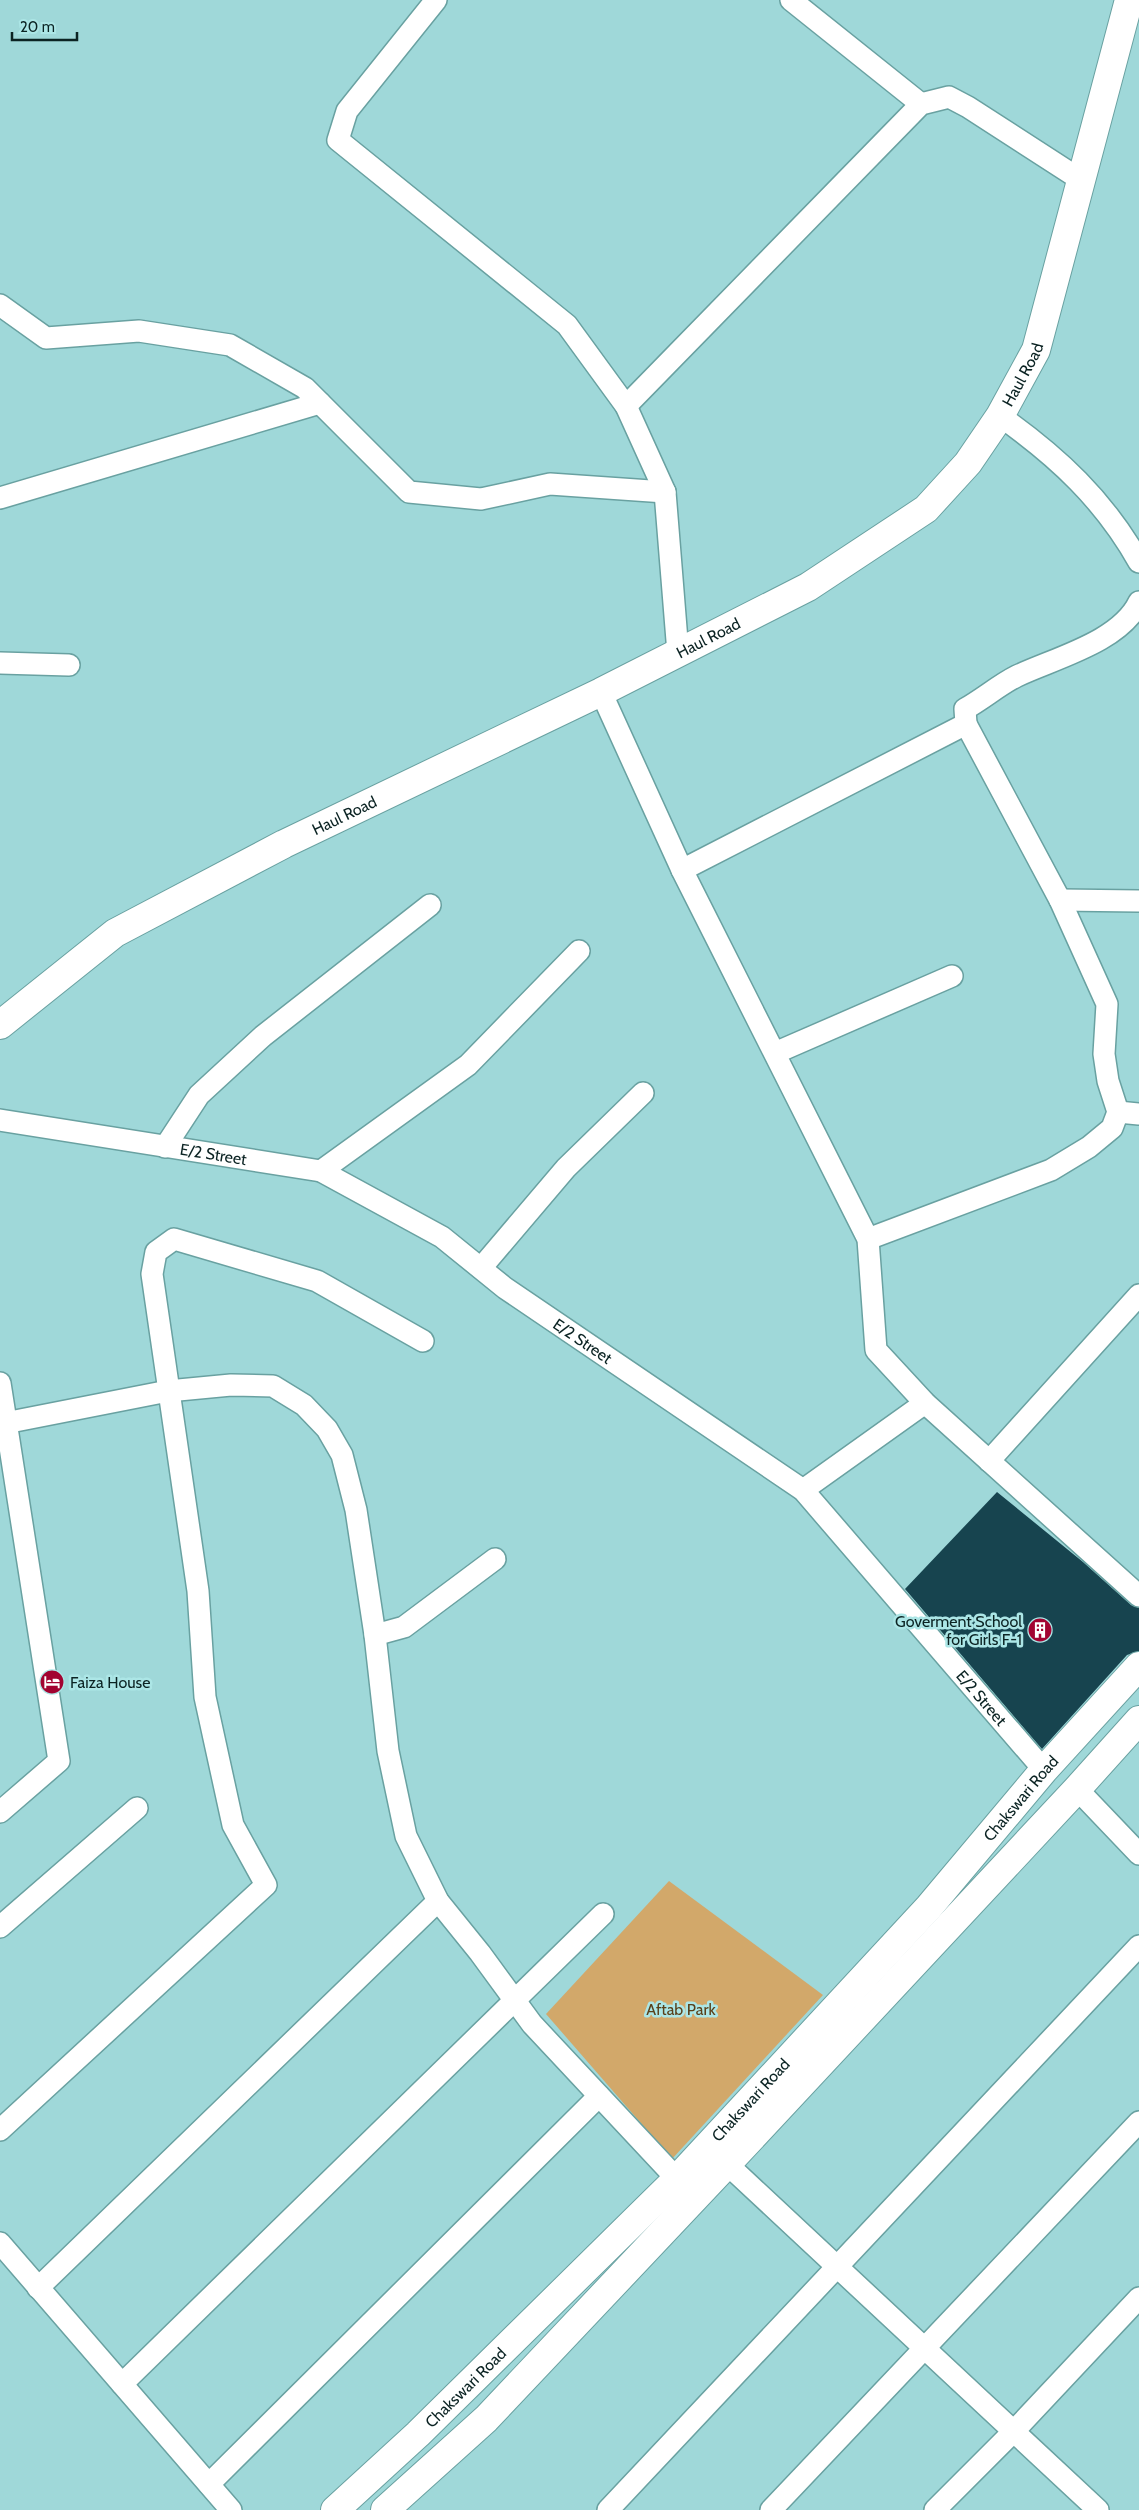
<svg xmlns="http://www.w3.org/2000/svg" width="1139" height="2510" viewBox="0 0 1139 2510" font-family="Cabin,sans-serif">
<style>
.green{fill:#d2a86a}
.building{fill:#17444f}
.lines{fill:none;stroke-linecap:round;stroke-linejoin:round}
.minor-casing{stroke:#69a1a1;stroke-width:24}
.major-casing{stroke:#69a1a1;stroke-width:30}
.minor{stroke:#fff;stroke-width:21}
.major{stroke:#fff;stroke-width:28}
.labels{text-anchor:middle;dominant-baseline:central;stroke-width:5;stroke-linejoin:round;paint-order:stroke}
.street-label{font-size:16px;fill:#0b2323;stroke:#ace6e6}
.poi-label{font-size:16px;fill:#0b2323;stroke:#ace6e6;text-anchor:end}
.park-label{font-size:16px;fill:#59401a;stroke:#ace6e6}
</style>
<rect width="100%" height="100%" fill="#9fd8d9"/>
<path class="green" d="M 669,1881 L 823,1995 L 672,2159 L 546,2014 Z"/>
<path class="building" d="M 997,1492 L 1083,1562 L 1131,1605 L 1139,1608 L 1139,1651 L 1127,1655 L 1042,1749 L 905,1589 Z"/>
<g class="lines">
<defs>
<g id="minor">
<path d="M 436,0 L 347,111 L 338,140 L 567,325 L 626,406 L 665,492 L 678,653"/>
<path d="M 791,0 L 921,104"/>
<path d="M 0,305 L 46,338 L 139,331 L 230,345 L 305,388 L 409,492 L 481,499 L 550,484 L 665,492"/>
<path d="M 626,406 L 921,104 L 949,97 L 968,107 L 1081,180"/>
<path d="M 1000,416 C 1058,457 1104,500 1139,562"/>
<path d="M 0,498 L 320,403"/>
<path d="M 0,663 L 69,665"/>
<path d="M 601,692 L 682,870 L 868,1239 L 876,1350 L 925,1403 L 1139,1596"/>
<path d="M 682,870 L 966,724 L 965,709 C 983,699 999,685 1017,676 C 1055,658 1120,642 1139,602"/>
<path d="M 1060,900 L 1139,901"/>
<path d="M 775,1053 L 952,976"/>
<path d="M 1118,1112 L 1139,1114"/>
<path id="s1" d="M 0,1120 L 321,1171 L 442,1237 L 505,1288 L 803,1490 L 1044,1770"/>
<path d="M 165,1147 L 199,1095 L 263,1036 L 430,905"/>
<path d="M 321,1171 L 468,1065 L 579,951"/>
<path d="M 868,1239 L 1051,1170 L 1089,1147 L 1112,1128 L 1118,1112 L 1108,1081 L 1104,1054 L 1107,1004 L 1060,900 L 966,724"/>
<path d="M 481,1268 L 566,1168 L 643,1093"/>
<path d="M 0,1383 L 59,1761 L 0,1812"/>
<path d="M 5,1423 L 168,1391 L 231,1385 L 273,1386 L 304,1405 L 327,1429 L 342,1455 L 356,1510 L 375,1635 L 388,1751 L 406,1836 L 438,1901 L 480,1953 L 532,2024 L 677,2179"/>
<path d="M 989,1461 L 1139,1295"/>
<path d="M 803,1490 L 925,1403"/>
<path d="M 375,1635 L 404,1627 L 495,1559"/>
<path d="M 1077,1789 L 1139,1854"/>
<path d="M 0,1927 L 137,1808"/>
<path d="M 0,2130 L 266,1885 L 233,1825 L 205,1697 L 198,1591 L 152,1274 L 156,1252 L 174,1239 L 317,1281 L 423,1341"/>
<path d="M 727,2164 L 1098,2510"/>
<path d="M 0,2243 L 231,2510"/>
<path d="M 38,2288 L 438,1901"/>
<path d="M 122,2384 L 603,1914"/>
<path d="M 209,2484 L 599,2096"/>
<path d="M 608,2510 L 1139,1946"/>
<path d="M 771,2510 L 1139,2122"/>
<path d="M 935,2510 L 1014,2431 L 1139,2298"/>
</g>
<g id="major">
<path id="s2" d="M 0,1025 L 115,933 L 284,844 L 601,692 L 808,587 L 926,509 L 968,463 L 1000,416 L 1036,350 L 1129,0"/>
<path id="s3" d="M 335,2510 L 418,2434 L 677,2179 L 929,1907 L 1044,1770 L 1139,1666"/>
<path d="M 385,2510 L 486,2419 L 727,2164 L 1077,1789 L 1139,1720"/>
</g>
</defs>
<use href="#minor" class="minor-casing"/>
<use href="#major" class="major-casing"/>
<use href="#minor" class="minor"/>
<use href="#major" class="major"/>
</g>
<defs>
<symbol id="building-disc" viewBox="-11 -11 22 22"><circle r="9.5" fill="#a20331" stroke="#ace6e6"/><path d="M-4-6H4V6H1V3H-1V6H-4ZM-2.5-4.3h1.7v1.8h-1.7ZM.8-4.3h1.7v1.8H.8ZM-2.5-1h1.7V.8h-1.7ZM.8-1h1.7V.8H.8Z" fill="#fff"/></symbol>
<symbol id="hotel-disc" viewBox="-11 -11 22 22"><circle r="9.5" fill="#a20331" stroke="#ace6e6"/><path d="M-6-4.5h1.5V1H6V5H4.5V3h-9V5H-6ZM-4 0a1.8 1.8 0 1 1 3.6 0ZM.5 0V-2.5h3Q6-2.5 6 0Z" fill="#fff"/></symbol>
</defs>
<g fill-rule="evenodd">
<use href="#building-disc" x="1026" y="1616" width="28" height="28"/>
<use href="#hotel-disc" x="38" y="1668" width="28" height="28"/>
</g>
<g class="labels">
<g class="street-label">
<text stroke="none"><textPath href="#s2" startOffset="1230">Haul Road</textPath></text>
<text stroke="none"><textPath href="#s2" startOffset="810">Haul Road</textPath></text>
<text stroke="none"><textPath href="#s2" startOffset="405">Haul Road</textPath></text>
<text stroke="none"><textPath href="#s1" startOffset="216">E/2 Street</textPath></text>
<text stroke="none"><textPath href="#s1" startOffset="638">E/2 Street</textPath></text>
<text stroke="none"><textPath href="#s1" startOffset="1178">E/2 Street</textPath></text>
<text stroke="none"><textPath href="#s3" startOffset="989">Chakswari Road</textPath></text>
<text stroke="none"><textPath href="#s3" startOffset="584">Chakswari Road</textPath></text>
<text stroke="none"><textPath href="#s3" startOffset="179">Chakswari Road</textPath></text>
</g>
<g class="poi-label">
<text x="1022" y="1621">Goverment School<tspan x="1022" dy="18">for Girls F-1</tspan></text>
<text x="70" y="1682" text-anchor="start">Faiza House</text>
</g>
<g class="park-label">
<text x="681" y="2009">Aftab Park</text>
</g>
</g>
<path d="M12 32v8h65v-8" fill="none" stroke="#0b2323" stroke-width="2.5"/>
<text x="20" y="32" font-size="15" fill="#0b2323" stroke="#ace6e6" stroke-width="4" paint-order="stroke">20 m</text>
</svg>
